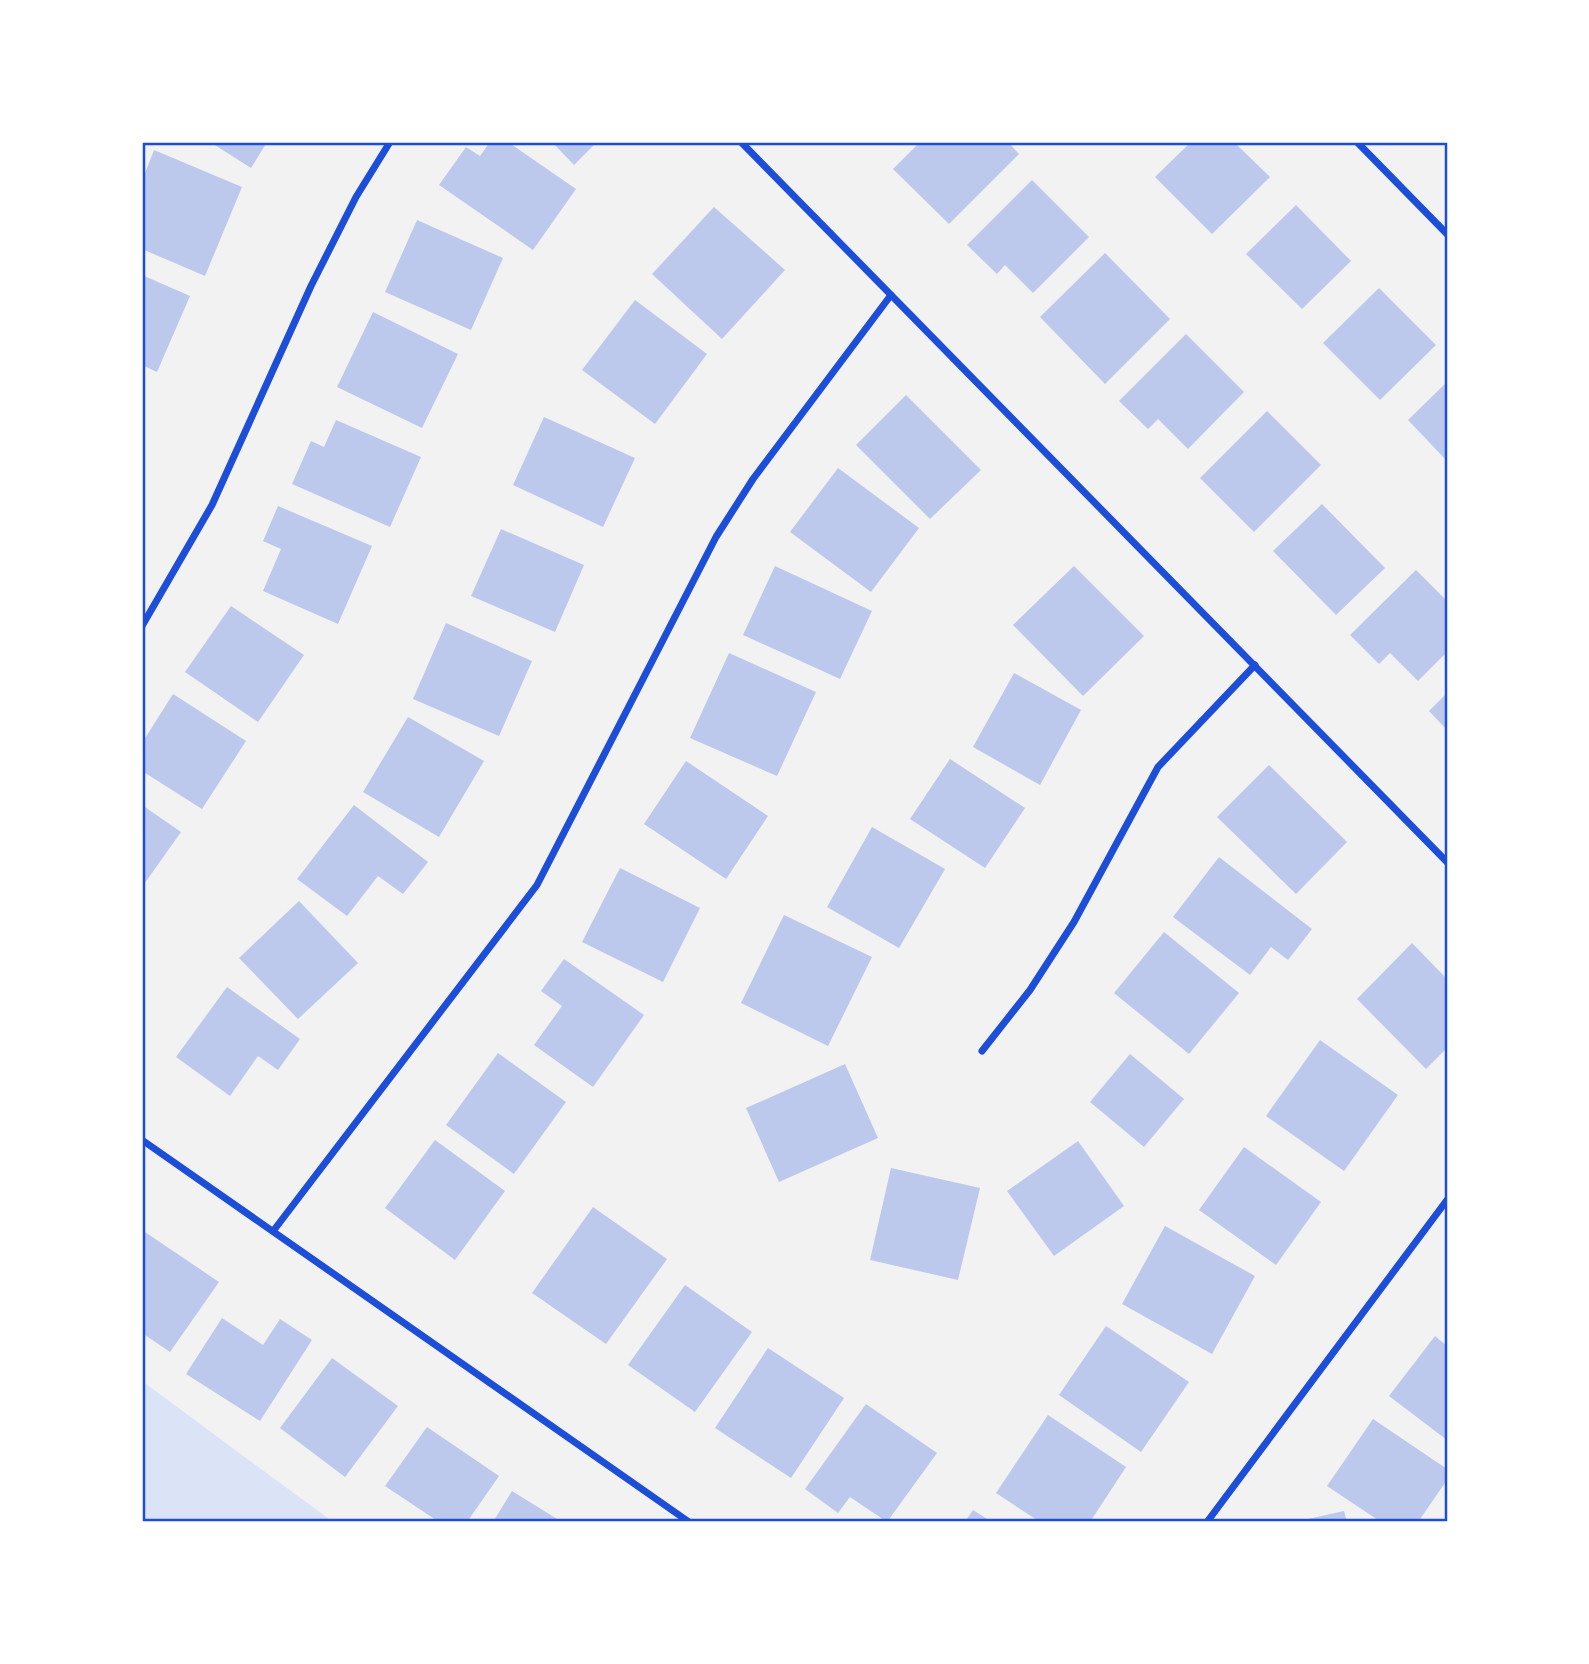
<svg xmlns="http://www.w3.org/2000/svg" width="1589" height="1664" viewBox="0 0 1589 1664" font-family="'Source Serif 4',serif">
<style>
.green{fill:#dbe4f7}
.building{fill:#bdc9ec}
.lines{fill:none;stroke-linecap:round;stroke-linejoin:round}
.minor{stroke:#1d4ed8;stroke-width:7}
.neatline{fill:none;stroke:#1d4ed8;stroke-width:2.5}
</style>
<rect width="100%" height="100%" fill="#f2f2f2"/>
<path class="green" d="M 142,1381 L 333,1522 L 142,1522 Z"/>
<g class="building">
<path d="M 210,142 L 267,142 L 251,168 Z"/>
<path d="M 490,142 L 508,142 L 576,189 L 533,250 L 439,185 L 466,147 L 480,156 Z"/>
<path d="M 552,142 L 597,142 L 574,165 Z"/>
<path d="M 920,142 L 1008,142 L 1019,154 L 949,224 L 893,169 Z"/>
<path d="M 1191,142 L 1234,142 L 1270,177 L 1212,234 L 1155,177 Z"/>
<path d="M 154,150 L 242,187 L 205,276 L 142,249 L 142,181 Z"/>
<path d="M 1032,180 L 1089,237 L 1033,293 L 1005,265 L 997,274 L 967,245 Z"/>
<path d="M 1296,205 L 1351,261 L 1302,309 L 1246,254 Z"/>
<path d="M 714,207 L 785,270 L 722,339 L 652,274 Z"/>
<path d="M 417,220 L 503,258 L 471,330 L 385,292 Z"/>
<path d="M 1105,253 L 1170,319 L 1105,384 L 1040,317 Z"/>
<path d="M 142,275 L 190,296 L 157,372 L 142,365 Z"/>
<path d="M 1379,288 L 1436,345 L 1380,400 L 1323,343 Z"/>
<path d="M 635,300 L 707,354 L 655,424 L 582,370 Z"/>
<path d="M 373,312 L 458,354 L 422,428 L 337,387 Z"/>
<path d="M 1186,334 L 1244,392 L 1188,449 L 1158,419 L 1148,429 L 1119,401 Z"/>
<path d="M 1447,382 L 1447,461 L 1408,420 Z"/>
<path d="M 906,395 L 981,470 L 930,519 L 856,445 Z"/>
<path d="M 1267,411 L 1321,465 L 1254,532 L 1200,478 Z"/>
<path d="M 544,417 L 635,458 L 603,527 L 513,485 Z"/>
<path d="M 336,420 L 421,457 L 390,527 L 292,484 L 311,441 L 324,447 Z"/>
<path d="M 838,468 L 919,528 L 871,592 L 790,532 Z"/>
<path d="M 1322,504 L 1385,568 L 1336,615 L 1273,551 Z"/>
<path d="M 278,506 L 372,546 L 338,624 L 263,591 L 281,549 L 263,541 Z"/>
<path d="M 501,529 L 584,565 L 555,632 L 471,596 Z"/>
<path d="M 775,566 L 872,611 L 840,679 L 743,635 Z"/>
<path d="M 1074,566 L 1144,636 L 1083,696 L 1013,625 Z"/>
<path d="M 1416,570 L 1447,601 L 1447,652 L 1418,681 L 1390,653 L 1379,664 L 1350,635 Z"/>
<path d="M 231,606 L 304,655 L 258,722 L 185,672 Z"/>
<path d="M 446,623 L 532,661 L 499,736 L 413,699 Z"/>
<path d="M 729,653 L 816,692 L 777,776 L 690,738 Z"/>
<path d="M 1014,673 L 1081,710 L 1040,785 L 973,747 Z"/>
<path d="M 1447,693 L 1447,730 L 1429,711 Z"/>
<path d="M 173,694 L 246,741 L 202,809 L 142,771 L 142,743 Z"/>
<path d="M 408,717 L 484,761 L 439,837 L 363,792 Z"/>
<path d="M 950,759 L 1025,808 L 985,868 L 910,819 Z"/>
<path d="M 686,761 L 768,816 L 726,879 L 644,824 Z"/>
<path d="M 1269,765 L 1347,842 L 1296,894 L 1217,817 Z"/>
<path d="M 142,805 L 181,832 L 142,887 Z"/>
<path d="M 354,805 L 428,862 L 403,894 L 378,876 L 347,916 L 297,879 Z"/>
<path d="M 872,827 L 945,869 L 899,948 L 827,907 Z"/>
<path d="M 1219,857 L 1312,929 L 1288,960 L 1271,947 L 1250,975 L 1173,917 Z"/>
<path d="M 620,868 L 700,908 L 663,982 L 582,942 Z"/>
<path d="M 299,901 L 358,963 L 298,1019 L 239,958 Z"/>
<path d="M 784,915 L 872,957 L 828,1046 L 741,1003 Z"/>
<path d="M 1164,932 L 1239,993 L 1189,1054 L 1114,993 Z"/>
<path d="M 1412,943 L 1447,979 L 1447,1048 L 1426,1069 L 1357,999 Z"/>
<path d="M 564,959 L 644,1015 L 593,1087 L 534,1045 L 562,1006 L 541,991 Z"/>
<path d="M 227,987 L 300,1039 L 278,1070 L 258,1056 L 230,1096 L 176,1057 Z"/>
<path d="M 1320,1040 L 1398,1095 L 1344,1171 L 1266,1116 Z"/>
<path d="M 498,1053 L 566,1102 L 514,1174 L 446,1125 Z"/>
<path d="M 1130,1054 L 1184,1099 L 1144,1147 L 1090,1102 Z"/>
<path d="M 845,1064 L 878,1138 L 779,1182 L 746,1108 Z"/>
<path d="M 435,1140 L 505,1191 L 455,1260 L 385,1208 Z"/>
<path d="M 1078,1141 L 1124,1206 L 1054,1256 L 1007,1191 Z"/>
<path d="M 1244,1147 L 1321,1202 L 1276,1265 L 1199,1210 Z"/>
<path d="M 891,1168 L 980,1188 L 958,1280 L 870,1260 Z"/>
<path d="M 593,1207 L 667,1259 L 606,1344 L 532,1293 Z"/>
<path d="M 1165,1226 L 1255,1276 L 1212,1354 L 1122,1304 Z"/>
<path d="M 142,1230 L 219,1282 L 170,1352 L 142,1333 Z"/>
<path d="M 685,1285 L 752,1332 L 695,1412 L 628,1365 Z"/>
<path d="M 222,1318 L 263,1345 L 280,1319 L 312,1340 L 260,1421 L 186,1374 Z"/>
<path d="M 1106,1326 L 1189,1382 L 1141,1452 L 1059,1395 Z"/>
<path d="M 1435,1336 L 1447,1346 L 1447,1440 L 1389,1396 Z"/>
<path d="M 768,1348 L 844,1398 L 791,1478 L 715,1428 Z"/>
<path d="M 332,1358 L 398,1406 L 345,1477 L 280,1428 Z"/>
<path d="M 866,1404 L 937,1453 L 887,1522 L 850,1497 L 838,1513 L 805,1489 Z"/>
<path d="M 1048,1415 L 1126,1467 L 1090,1522 L 1040,1522 L 996,1493 Z"/>
<path d="M 1373,1419 L 1447,1469 L 1447,1480 L 1418,1522 L 1381,1522 L 1327,1486 Z"/>
<path d="M 427,1427 L 499,1476 L 467,1522 L 439,1522 L 385,1486 Z"/>
<path d="M 512,1491 L 562,1522 L 493,1522 Z"/>
<path d="M 973,1510 L 992,1522 L 965,1522 Z"/>
<path d="M 1344,1511 L 1347,1522 L 1309,1522 L 1308,1519 Z"/>
</g>
<g class="lines">
<g class="minor">
<path d="M 741,142 L 1447,862"/>
<path d="M 1357,142 L 1447,234"/>
<path d="M 142,626 L 212,505 L 311,286 L 356,197 L 390,142"/>
<path d="M 982,1051 L 1030,990 L 1074,922 L 1158,767 L 1255,665"/>
<path d="M 142,1140 L 689,1522"/>
<path d="M 274,1230 L 537,885 L 716,537 L 753,479 L 891,295"/>
<path d="M 1207,1522 L 1447,1200"/>
</g>
</g>
<rect width="1589" height="1664" fill="none" stroke="#ffffff" stroke-width="287"/>
<rect x="144" y="144" width="1302" height="1376" class="neatline"/>
</svg>
